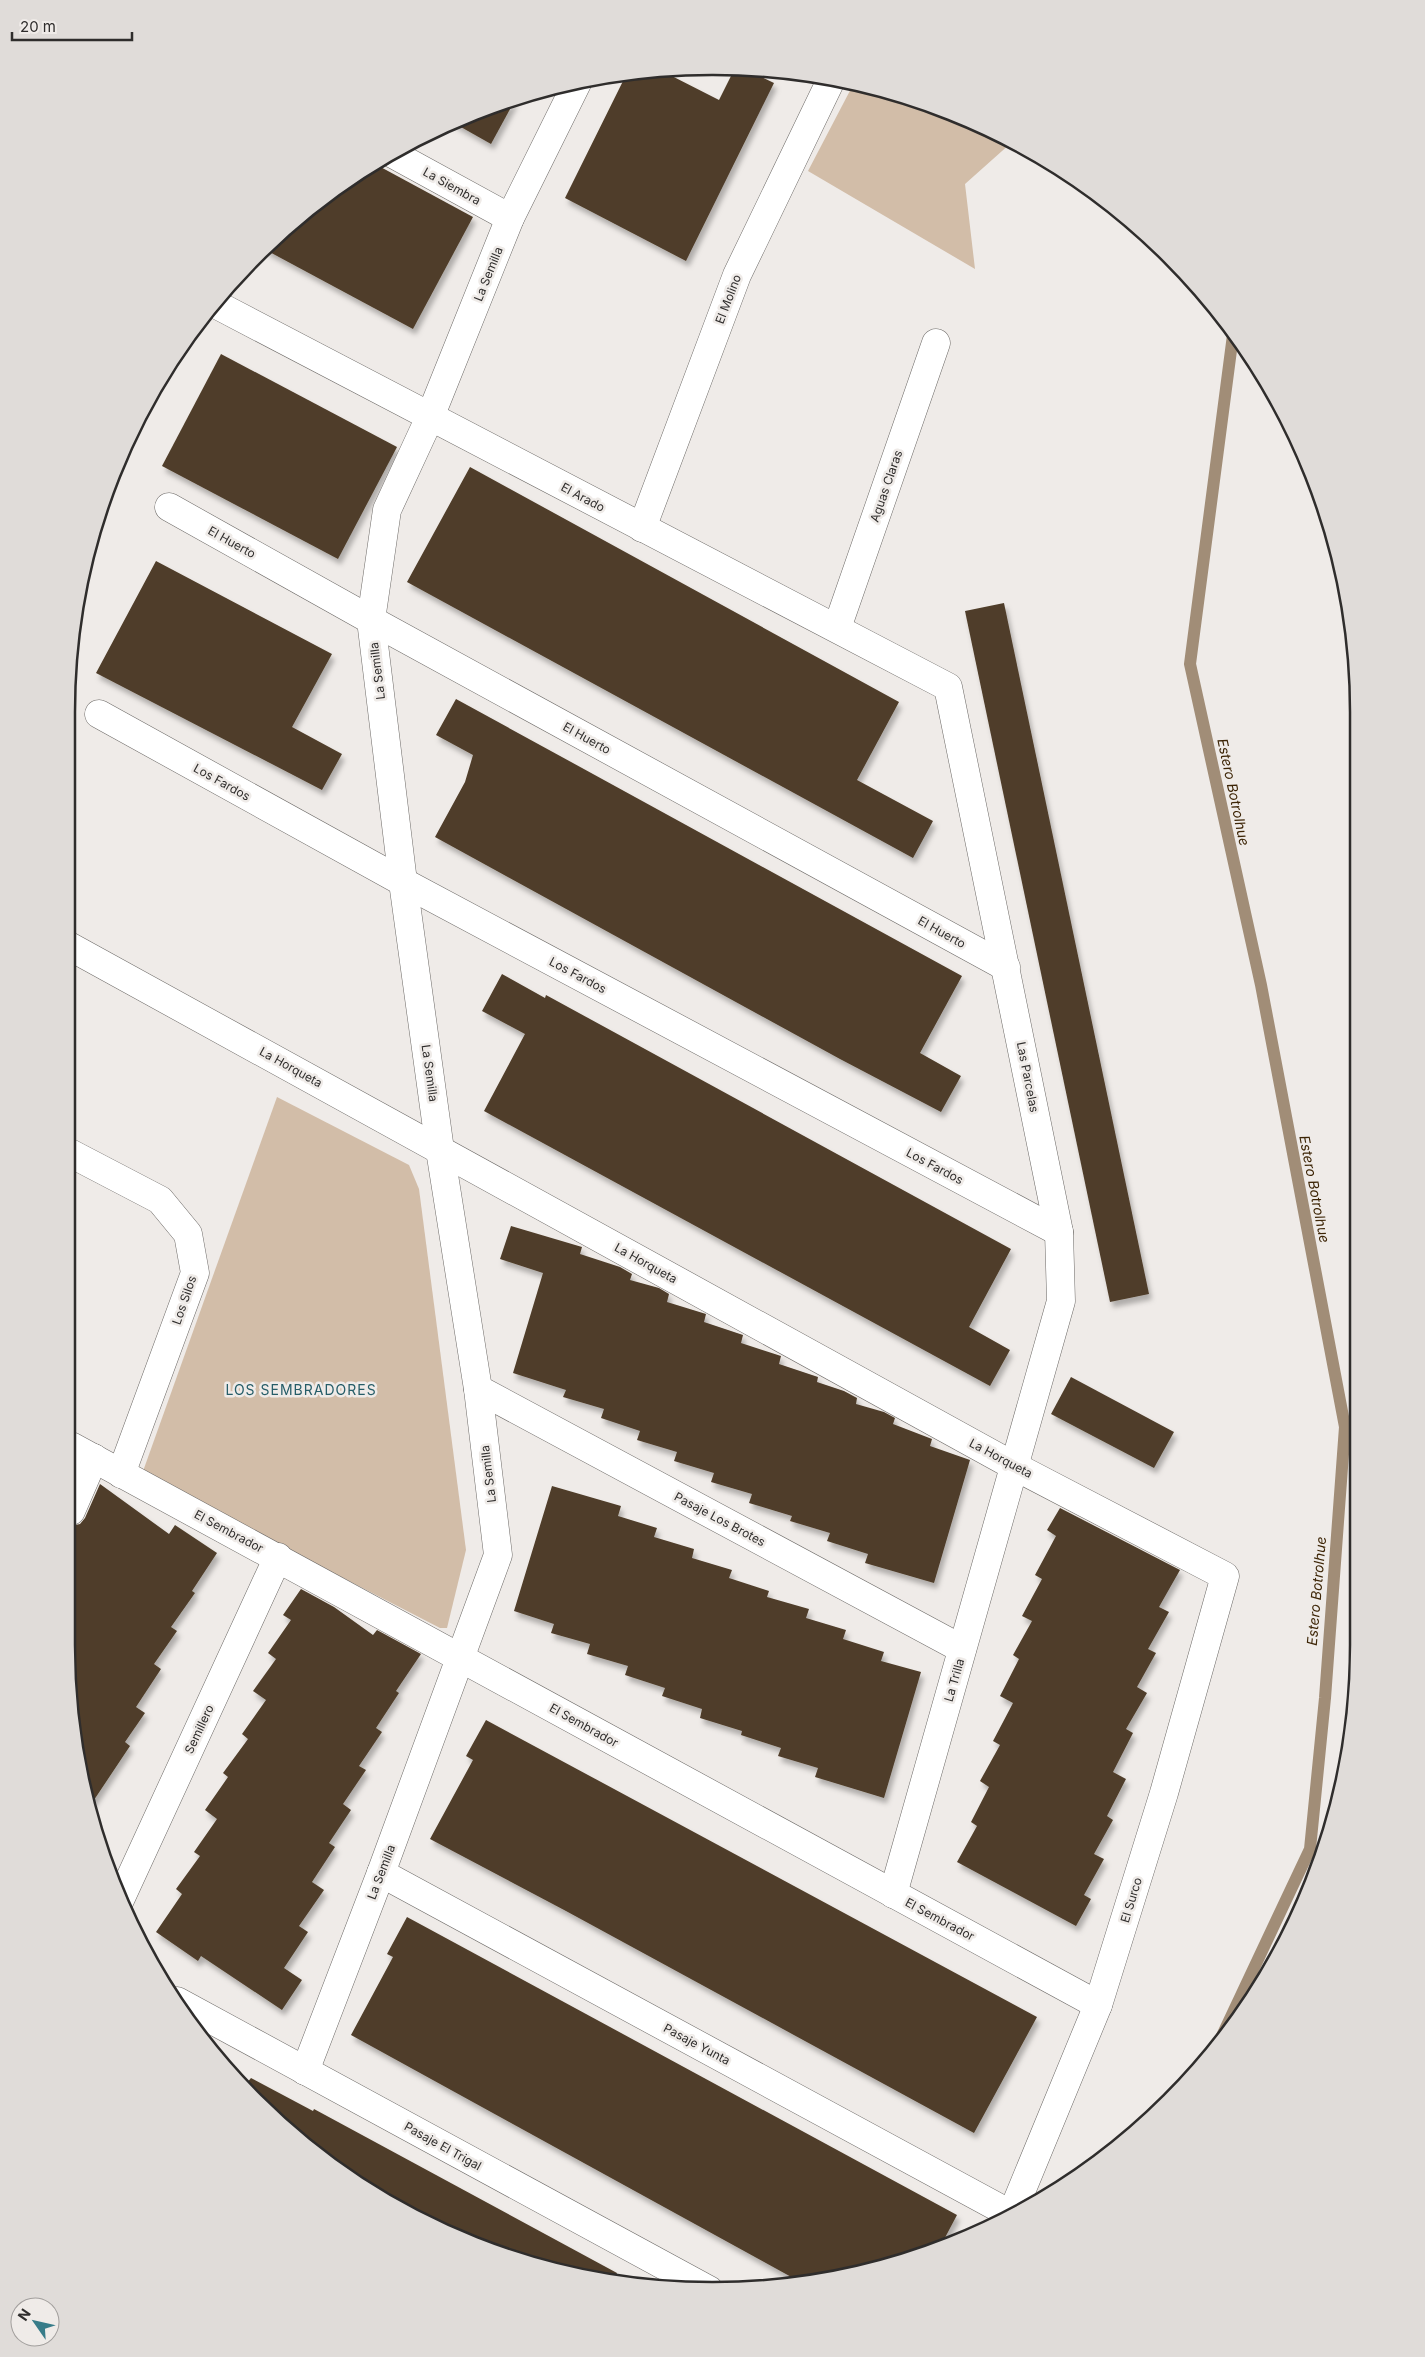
<svg xmlns="http://www.w3.org/2000/svg" width="1425" height="2357" viewBox="0 0 1425 2357" font-family="Inter,sans-serif">
<style>
.green{fill:#d2bda8}
.lines{fill:none;stroke-linecap:round;stroke-linejoin:round}
.stream{stroke:#a18d77;stroke-width:12}
.building{fill:#4f3d29;filter:url(#shadow)}
.minor-casing{stroke:#6d6a67;stroke-width:29}
.minor{stroke:#fff;stroke-width:28}
.labels{text-anchor:middle;dominant-baseline:central;stroke-width:5;stroke-linejoin:round;paint-order:stroke}
.street-label{font-size:12px;fill:#2f2d2c;stroke:#efebe8}
.water-label{font-size:14px;font-style:italic;fill:#3d2506;stroke:#efebe8}
.neighbourhood-label{font-size:14px;letter-spacing:1px;fill:#265d68;stroke:#efebe8}
.rim{fill:none;stroke:#2f2d2c;stroke-width:2.5}
</style>
<defs>
<filter id="shadow"><feDropShadow dx="3" dy="5.5" stdDeviation="2.5" flood-color="#0004"/></filter>
</defs>
<rect width="100%" height="100%" fill="#efebe8"/>
<g class="green">
<path d="M 854,83 L 960,116 L 1011,143 L 965,184 L 975,269 L 808,171 Z"/>
<path d="M 277,1097 L 409,1165 L 419,1189 L 466,1550 L 447,1628 L 440,1628 L 142,1474 Z"/>
</g>
<g class="lines">
<path class="stream" d="M 1221,2038 L 1310,1849 L 1325,1698 L 1345,1427 L 1261,985 L 1190,664 L 1233,335"/>
</g>
<g class="building">
<path d="M 735,68 L 747,70 L 774,83 L 686,261 L 565,198 L 626,75 L 662,71 L 719,100 Z"/>
<path d="M 515,100 L 491,144 L 452,122 L 465,115 Z"/>
<path d="M 375,164 L 473,217 L 413,329 L 264,249 L 354,175 Z"/>
<path d="M 221,354 L 397,447 L 338,559 L 162,466 Z"/>
<path d="M 470,467 L 899,702 L 857,780 L 933,821 L 913,858 L 407,582 Z"/>
<path d="M 156,561 L 332,654 L 292,727 L 342,754 L 322,790 L 96,673 Z"/>
<path d="M 1004,603 L 1149,1294 L 1110,1302 L 965,611 Z"/>
<path d="M 456,699 L 962,976 L 920,1053 L 961,1076 L 941,1112 L 840,1059 L 435,837 L 465,782 L 473,755 L 436,735 Z"/>
<path d="M 502,974 L 545,998 L 546,995 L 1011,1249 L 969,1327 L 1010,1350 L 990,1386 L 484,1111 L 525,1034 L 482,1011 Z"/>
<path d="M 511,1226 L 582,1247 L 580,1254 L 620,1267 L 632,1274 L 630,1280 L 659,1288 L 669,1294 L 667,1302 L 706,1314 L 704,1322 L 743,1335 L 741,1343 L 781,1356 L 779,1364 L 818,1377 L 817,1382 L 844,1391 L 857,1398 L 856,1404 L 884,1412 L 895,1418 L 893,1424 L 932,1439 L 930,1446 L 970,1460 L 934,1583 L 865,1563 L 868,1554 L 827,1541 L 830,1533 L 790,1521 L 792,1516 L 749,1503 L 752,1494 L 711,1482 L 714,1473 L 674,1461 L 677,1452 L 637,1440 L 640,1431 L 601,1418 L 604,1409 L 563,1397 L 566,1390 L 513,1373 L 543,1273 L 500,1259 Z"/>
<path d="M 1071,1377 L 1174,1432 L 1154,1468 L 1051,1414 Z"/>
<path d="M 100,1484 L 169,1534 L 175,1525 L 217,1553 L 192,1591 L 195,1593 L 171,1627 L 177,1631 L 154,1664 L 161,1669 L 136,1707 L 145,1713 L 125,1742 L 130,1746 L 90,1806 L 72,1729 L 71,1526 L 80,1524 L 85,1518 Z"/>
<path d="M 552,1486 L 621,1506 L 618,1516 L 657,1528 L 654,1537 L 694,1549 L 692,1558 L 732,1570 L 729,1578 L 769,1591 L 767,1597 L 809,1609 L 806,1618 L 846,1630 L 843,1639 L 884,1652 L 881,1661 L 921,1672 L 884,1798 L 815,1777 L 818,1768 L 778,1756 L 781,1748 L 741,1735 L 742,1731 L 700,1718 L 702,1709 L 662,1696 L 665,1688 L 625,1675 L 628,1666 L 587,1654 L 590,1644 L 551,1633 L 554,1624 L 514,1611 Z"/>
<path d="M 1060,1508 L 1180,1570 L 1159,1607 L 1169,1612 L 1148,1649 L 1156,1653 L 1137,1687 L 1147,1693 L 1126,1729 L 1133,1733 L 1113,1772 L 1126,1779 L 1107,1816 L 1113,1820 L 1094,1854 L 1104,1859 L 1084,1895 L 1091,1899 L 1076,1926 L 957,1862 L 977,1826 L 971,1822 L 989,1787 L 980,1781 L 1000,1745 L 993,1741 L 1013,1703 L 1000,1696 L 1019,1659 L 1013,1655 L 1032,1621 L 1022,1616 L 1042,1579 L 1035,1575 L 1056,1536 L 1047,1530 Z"/>
<path d="M 301,1589 L 334,1607 L 373,1635 L 377,1630 L 421,1654 L 396,1691 L 399,1693 L 376,1728 L 382,1732 L 359,1766 L 366,1770 L 343,1804 L 351,1810 L 329,1843 L 335,1847 L 312,1882 L 324,1890 L 299,1926 L 308,1932 L 284,1968 L 302,1980 L 282,2010 L 201,1956 L 198,1961 L 156,1932 L 182,1894 L 176,1889 L 200,1856 L 194,1852 L 217,1819 L 205,1810 L 228,1777 L 223,1773 L 248,1739 L 242,1734 L 266,1700 L 253,1691 L 276,1659 L 268,1653 L 291,1620 L 283,1615 Z"/>
<path d="M 486,1720 L 1037,2017 L 974,2133 L 566,1911 L 430,1839 L 473,1760 L 466,1756 Z"/>
<path d="M 407,1917 L 957,2215 L 939,2249 L 920,2257 L 804,2284 L 351,2035 L 393,1957 L 387,1954 Z"/>
<path d="M 251,2078 L 313,2111 L 314,2109 L 617,2273 L 614,2281 L 587,2278 L 505,2257 L 473,2243 L 359,2182 L 319,2157 L 246,2084 Z"/>
</g>
<g class="lines">
<defs>
<g id="minor">
<path d="M 393,154 L 510,218"/>
<path d="M 219,306 L 948,687 L 1059,1232 L 1061,1301 L 893,1894"/>
<path d="M 169,507 L 371,620 L 1006,967"/>
<path d="M 642,528 L 737,275 L 832,78"/>
<path d="M 837,628 L 936,343"/>
<path d="M 99,714 L 403,882 L 1059,1232"/>
<path d="M 69,946 L 1014,1466 L 1225,1576 L 1164,1793 L 1098,2005 L 1011,2216"/>
<path d="M 70,1153 L 160,1200 L 188,1234 L 195,1273 L 121,1474"/>
<path d="M 478,1389 L 962,1649"/>
<path d="M 71,1446 L 1098,2005"/>
<path d="M 71,1511 L 94,1458"/>
<path d="M 381,1873 L 1012,2215"/>
<path d="M 120,1900 L 278,1557"/>
<path d="M 177,2001 L 709,2290"/>
<path d="M 305,2071 L 381,1873 L 498,1555 L 478,1389 L 440,1150 L 403,882 L 371,620 L 387,510 L 430,417 L 510,218 L 578,81"/>
</g>
</defs>
<use href="#minor" class="minor-casing"/>
<use href="#minor" class="minor"/>
</g>
<g class="labels">
<g class="street-label">
<text transform="translate(452 186) rotate(29)">La Siembra</text>
<text transform="translate(488 274) rotate(-68)">La Semilla</text>
<text transform="translate(728 299) rotate(-69)">El Molino</text>
<text transform="translate(886 486) rotate(-71)">Aguas Claras</text>
<text transform="translate(583 497) rotate(28)">El Arado</text>
<text transform="translate(232 542) rotate(29)">El Huerto</text>
<text transform="translate(377 671) rotate(-97)">La Semilla</text>
<text transform="translate(587 738) rotate(29)">El Huerto</text>
<text transform="translate(222 782) rotate(29)">Los Fardos</text>
<text transform="translate(942 932) rotate(29)">El Huerto</text>
<text transform="translate(578 975) rotate(28)">Los Fardos</text>
<text transform="translate(291 1067) rotate(29)">La Horqueta</text>
<text transform="translate(430 1073) rotate(82)">La Semilla</text>
<text transform="translate(1028 1077) rotate(79)">Las Parcelas</text>
<text transform="translate(935 1166) rotate(28)">Los Fardos</text>
<text transform="translate(646 1263) rotate(29)">La Horqueta</text>
<text transform="translate(184 1300) rotate(-71)">Los Silos</text>
<text transform="translate(1001 1458) rotate(28)">La Horqueta</text>
<text transform="translate(488 1474) rotate(-97)">La Semilla</text>
<text transform="translate(720 1519) rotate(28)">Pasaje Los Brotes</text>
<text transform="translate(229 1531) rotate(28)">El Sembrador</text>
<text transform="translate(954 1680) rotate(-74)">La Trilla</text>
<text transform="translate(584 1725) rotate(29)">El Sembrador</text>
<text transform="translate(199 1729) rotate(-65)">Semillero</text>
<text transform="translate(381 1872) rotate(-69)">La Semilla</text>
<text transform="translate(1131 1900) rotate(-73)">El Surco</text>
<text transform="translate(940 1919) rotate(28)">El Sembrador</text>
<text transform="translate(697 2044) rotate(28)">Pasaje Yunta</text>
<text transform="translate(443 2146) rotate(29)">Pasaje El Trigal</text>
</g>
<g class="water-label">
<text transform="translate(1234 792) rotate(78)">Estero Botrolhue</text>
<text transform="translate(1315 1189) rotate(79)">Estero Botrolhue</text>
<text transform="translate(1316 1591) rotate(-85)">Estero Botrolhue</text>
</g>
<g class="neighbourhood-label">
<text x="301" y="1389">LOS SEMBRADORES</text>
</g>
</g>
<path d="M0 0H1425V2357H0ZM712 75H713A637 637 0 0 1 1350 712V1645A637 637 0 0 1 713 2282H712A637 637 0 0 1 75 1645V712A637 637 0 0 1 712 75Z" fill="#e0dcd9" fill-rule="evenodd"/>
<path class="rim" d="M712 75H713A637 637 0 0 1 1350 712V1645A637 637 0 0 1 713 2282H712A637 637 0 0 1 75 1645V712A637 637 0 0 1 712 75Z"/>
<g transform="translate(35 2322) rotate(304)"><circle r="24" fill="#efebe8" stroke="#a29f9d"/>
<path d="M0-4L9 19L0 12L-9 19Z" fill="#377c89"/>
<text y="-8" font-size="14" font-weight="bold" text-anchor="middle" fill="#2f2d2c">N</text>
</g>
<path d="M12 32v8h120v-8" fill="none" stroke="#2f2d2c" stroke-width="2.5"/>
<text x="20" y="32" font-size="15" fill="#2f2d2c" stroke="#efebe8" stroke-width="4" paint-order="stroke">20 m</text>
</svg>
